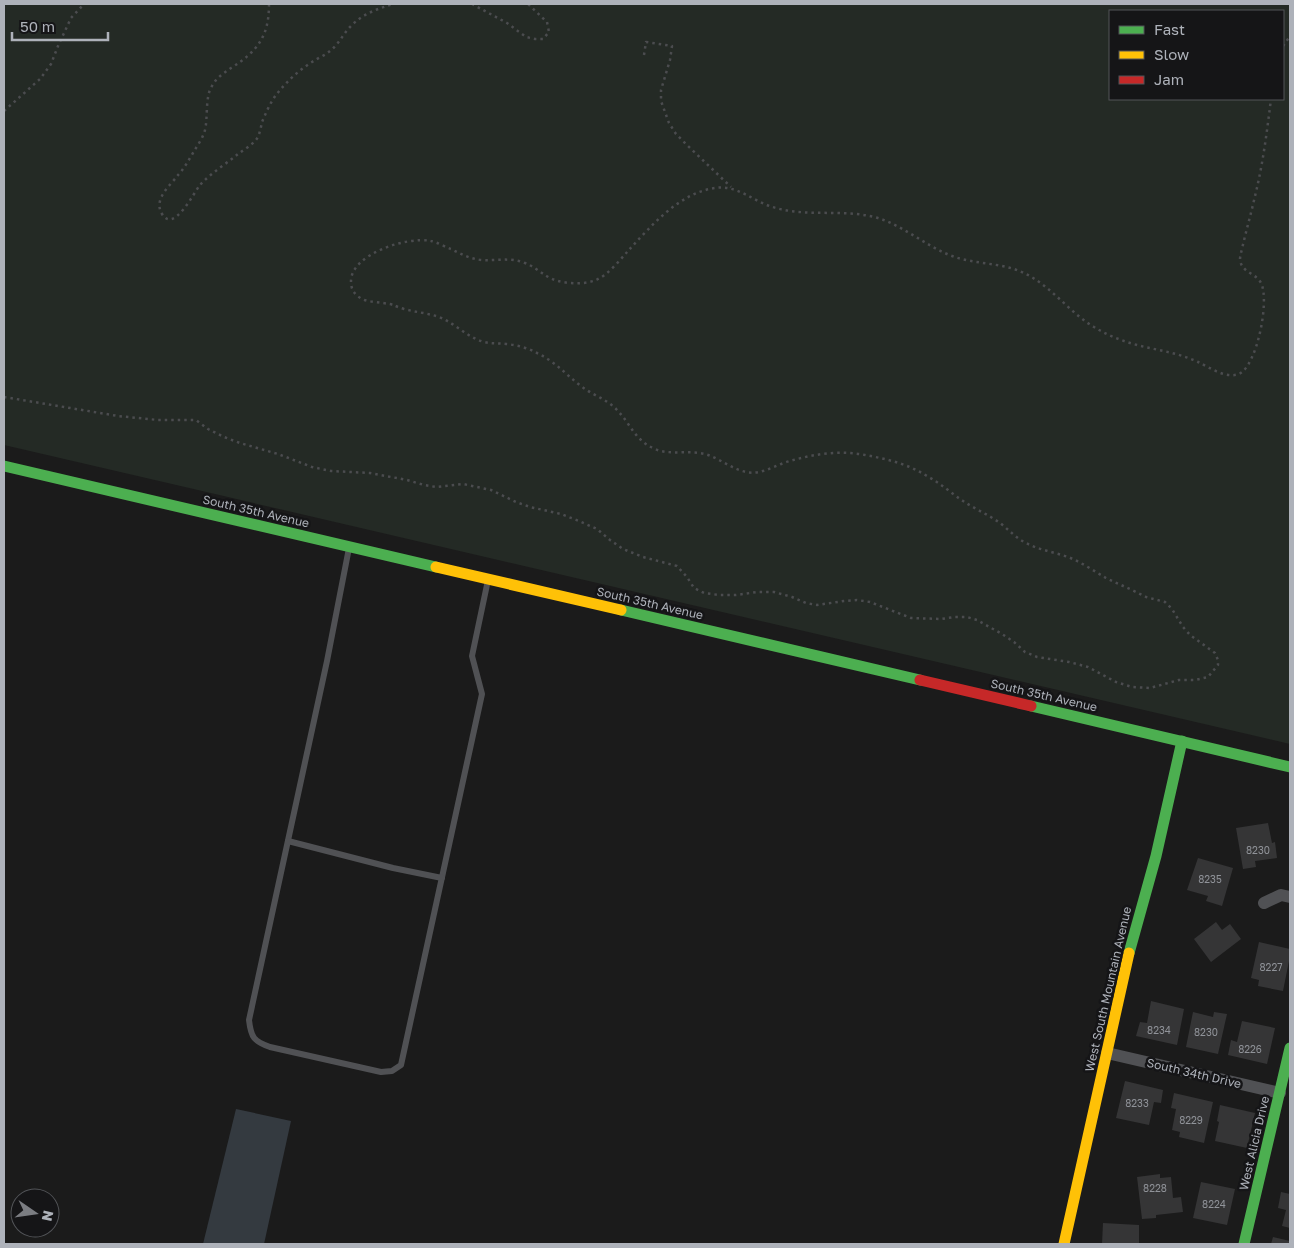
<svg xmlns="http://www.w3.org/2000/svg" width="1294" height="1248" viewBox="0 0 1294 1248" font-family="'Golos Text',sans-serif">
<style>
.green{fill:#242a25;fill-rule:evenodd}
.water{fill:#343a40}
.building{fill:#353536}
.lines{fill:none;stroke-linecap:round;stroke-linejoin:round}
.path{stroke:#4b4c4f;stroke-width:2.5;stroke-dasharray:2.5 4;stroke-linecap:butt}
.lane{stroke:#505154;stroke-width:6}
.street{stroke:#505154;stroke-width:12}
.fast{stroke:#4caf50;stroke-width:11}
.slow{stroke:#ffc107;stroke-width:11}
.jam{stroke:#c62828;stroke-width:11}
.labels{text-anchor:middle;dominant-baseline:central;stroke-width:5;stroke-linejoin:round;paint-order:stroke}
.number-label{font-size:10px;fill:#909399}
.street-label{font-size:12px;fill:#aeb2ba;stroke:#151517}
</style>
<rect width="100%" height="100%" fill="#1b1b1b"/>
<path class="green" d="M 4,4 L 1290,4 L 1290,744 L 4,445 ZM 1283,11 L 1283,99 L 1110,99 L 1110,11 Z"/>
<path class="water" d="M 236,1109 L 291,1121 L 264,1244 L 203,1244 Z"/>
<g class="building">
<path d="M 1268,823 L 1272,843 L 1275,842 L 1277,858 L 1255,861 L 1256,867 L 1243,869 L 1236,828 Z"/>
<path d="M 1198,858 L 1233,868 L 1222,906 L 1206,901 L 1208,896 L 1187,890 Z"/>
<path d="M 1216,922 L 1222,930 L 1230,924 L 1241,939 L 1211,962 L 1194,939 Z"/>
<path d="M 1259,942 L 1290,949 L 1290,956 L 1283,991 L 1258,986 L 1259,980 L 1251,978 Z"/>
<path d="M 1151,1001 L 1184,1009 L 1177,1045 L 1136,1036 L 1140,1022 L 1147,1023 Z"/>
<path d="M 1193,1012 L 1213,1017 L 1214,1012 L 1227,1014 L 1218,1054 L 1186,1047 Z"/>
<path d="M 1242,1021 L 1275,1028 L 1267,1064 L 1228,1055 L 1231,1040 L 1237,1042 Z"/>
<path d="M 1125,1081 L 1163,1090 L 1161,1103 L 1154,1102 L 1149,1125 L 1116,1118 Z"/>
<path d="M 1174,1093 L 1213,1102 L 1204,1143 L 1179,1137 L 1180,1132 L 1172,1130 L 1176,1109 L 1171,1108 Z"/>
<path d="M 1220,1105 L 1255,1113 L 1247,1148 L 1215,1141 L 1219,1122 L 1217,1121 Z"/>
<path d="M 1160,1174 L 1160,1178 L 1171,1177 L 1173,1198 L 1181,1197 L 1183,1212 L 1156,1215 L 1156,1218 L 1142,1219 L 1137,1177 Z"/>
<path d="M 1201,1182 L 1235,1189 L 1227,1225 L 1193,1218 Z"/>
<path d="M 1281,1192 L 1290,1194 L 1290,1228 L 1282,1226 L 1286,1210 L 1278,1208 Z"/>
<path d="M 1103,1223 L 1139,1225 L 1139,1244 L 1102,1244 Z"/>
<path d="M 1273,1237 L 1290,1241 L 1290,1244 L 1271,1244 Z"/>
</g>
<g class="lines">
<g class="path">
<path d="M 269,4 C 269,36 258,51 231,68 C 224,73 216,78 212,86 C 205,96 208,118 205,130 C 203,138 197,146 193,153 C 188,161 184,169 178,175 C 170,186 153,199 162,214 C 174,234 194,192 200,185 C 211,173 226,164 238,154 C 245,149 254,144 258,137 C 260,132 261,127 262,122 C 266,113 270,103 276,95 C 286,82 298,71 312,62 C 318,58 326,55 331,50 C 339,44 343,34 350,27 C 362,14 377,9 393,4"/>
<path d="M 472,4 L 507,23 L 526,37 L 535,39 L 543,39 L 549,32 L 547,22 L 528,4"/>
<path d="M 1283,46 L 1290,36"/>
<path d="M 644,55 L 646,42 L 672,46 L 670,60 L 661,90 L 661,101 L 669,123 L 676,134 L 687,145 L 731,187"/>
<path d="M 4,111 L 40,79 L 51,64 L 58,46 L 71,18 L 84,4"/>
<path d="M 4,397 L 118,416 L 158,420 L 196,420 L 208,429 L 224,437 L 240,443 L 278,454 L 312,467 L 331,471 L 370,473 L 407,480 L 424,485 L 436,487 L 463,484 L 491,490 L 516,502 L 530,507 L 561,514 L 579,521 L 597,529 L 610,540 L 623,549 L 643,557 L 677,566 L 687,577 L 694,588 L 704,593 L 719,595 L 736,595 L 757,592 L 774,592 L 792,597 L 806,603 L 817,605 L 844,601 L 857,600 L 870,602 L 911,618 L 941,619 L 954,617 L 967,617 L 977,620 L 1002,634 L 1014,642 L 1025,652 L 1037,657 L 1069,662 L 1088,667 L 1116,682 L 1132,687 L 1150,688 L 1179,680 L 1195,680 L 1208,677 L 1218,665 L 1218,660 L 1215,653 L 1190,635 L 1183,627 L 1172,609 L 1165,602 L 1146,597 L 1136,592 C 1126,587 1116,583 1106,578 C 1094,571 1081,562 1068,557 C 1054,552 1039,550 1026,543 C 1016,538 1009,530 1000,523 C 989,515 975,509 963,501 C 951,493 940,483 927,476 C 908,464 887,459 865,455 C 840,450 814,454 790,461 C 779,464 769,470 759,472 C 740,476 725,461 708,455 C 691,449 671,456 655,449 C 634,440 631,424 617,410 C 607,399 592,395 581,386 C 565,374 556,362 537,353 C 528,348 517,345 506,344 C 497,343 492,344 484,342 C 466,337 453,321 436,316 C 426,313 415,312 404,309 C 391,305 397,305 383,303 C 378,302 368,302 362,299 C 355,295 351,290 351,282 C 350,254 408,236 431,241 C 437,242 445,247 451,249 C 461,254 470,259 482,260 C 497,261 510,257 525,263 C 540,269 545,279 563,282 C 573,284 586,284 596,280 C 608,275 619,261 628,251 C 651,226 679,193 715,188 C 737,184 755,203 776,208 C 808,217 842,209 874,217 C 902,224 925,246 952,256 C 976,265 1003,262 1026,274 C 1052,287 1070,313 1094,327 C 1110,337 1128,343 1145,347 C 1163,351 1181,354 1198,362 C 1209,367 1225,379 1239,374 C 1257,366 1270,300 1261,283 C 1256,273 1242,273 1240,260 C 1240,256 1241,253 1242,249 C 1246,231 1251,214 1255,196 C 1263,164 1267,131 1271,99"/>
</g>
<g class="lane">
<path d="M 349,548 L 327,661 L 249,1020 C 251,1038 254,1041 270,1047 L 381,1072 L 392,1071 L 401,1065 L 482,694 L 472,656 L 488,580"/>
<path d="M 288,841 L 393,868 L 442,878"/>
</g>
<g class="street">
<path d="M 1264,903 L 1281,895 L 1290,897"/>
<path d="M 1107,1053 L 1280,1093"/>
</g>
<g class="fast">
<path d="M 4,466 L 436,567"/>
<path d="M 621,610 L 920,680"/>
<path d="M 1031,706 L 1290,767"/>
<path d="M 1129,953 L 1156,856 L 1182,741"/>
<path d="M 1244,1244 L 1290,1048"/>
</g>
<g class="slow">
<path d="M 436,567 L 621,610"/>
<path d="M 1064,1244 L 1129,953"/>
</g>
<path class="jam" d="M 920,680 L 1031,706"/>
</g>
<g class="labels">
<g class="number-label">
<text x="1258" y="850">8230</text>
<text x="1210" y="879">8235</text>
<text x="1271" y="967">8227</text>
<text x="1159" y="1030">8234</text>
<text x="1206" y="1032">8230</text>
<text x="1250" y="1049">8226</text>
<text x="1137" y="1103">8233</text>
<text x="1191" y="1120">8229</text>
<text x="1155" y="1188">8228</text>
<text x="1214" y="1204">8224</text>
</g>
<g class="street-label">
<text transform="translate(256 511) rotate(13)">South 35th Avenue</text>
<text transform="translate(650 603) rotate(13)">South 35th Avenue</text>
<text transform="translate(1044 695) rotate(13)">South 35th Avenue</text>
<text transform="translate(1108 989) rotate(-77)">West South Mountain Avenue</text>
<text transform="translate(1194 1073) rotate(13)">South 34th Drive</text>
<text transform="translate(1254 1143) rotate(-77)">West Alicia Drive</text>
</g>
</g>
<rect width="1294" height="1248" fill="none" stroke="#aeb2ba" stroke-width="10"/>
<rect x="1109" y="10" width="175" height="90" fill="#151517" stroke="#525458"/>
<rect x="1119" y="26" width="25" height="8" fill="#4caf50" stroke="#525458"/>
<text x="1154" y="35" font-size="15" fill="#aeb2ba">Fast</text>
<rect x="1119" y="51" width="25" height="8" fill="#ffc107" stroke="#525458"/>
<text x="1154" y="60" font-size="15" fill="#aeb2ba">Slow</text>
<rect x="1119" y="76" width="25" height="8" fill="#c62828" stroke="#525458"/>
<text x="1154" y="85" font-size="15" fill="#aeb2ba">Jam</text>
<g transform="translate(35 1213) rotate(103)"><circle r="24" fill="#151517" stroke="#525458"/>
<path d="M0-4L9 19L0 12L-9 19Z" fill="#7b7d82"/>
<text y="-8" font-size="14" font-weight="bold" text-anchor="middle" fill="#aeb2ba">N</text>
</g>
<path d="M12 32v8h96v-8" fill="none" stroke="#aeb2ba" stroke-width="2.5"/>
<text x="20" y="32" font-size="15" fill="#aeb2ba" stroke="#151517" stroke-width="4" paint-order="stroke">50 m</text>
</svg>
